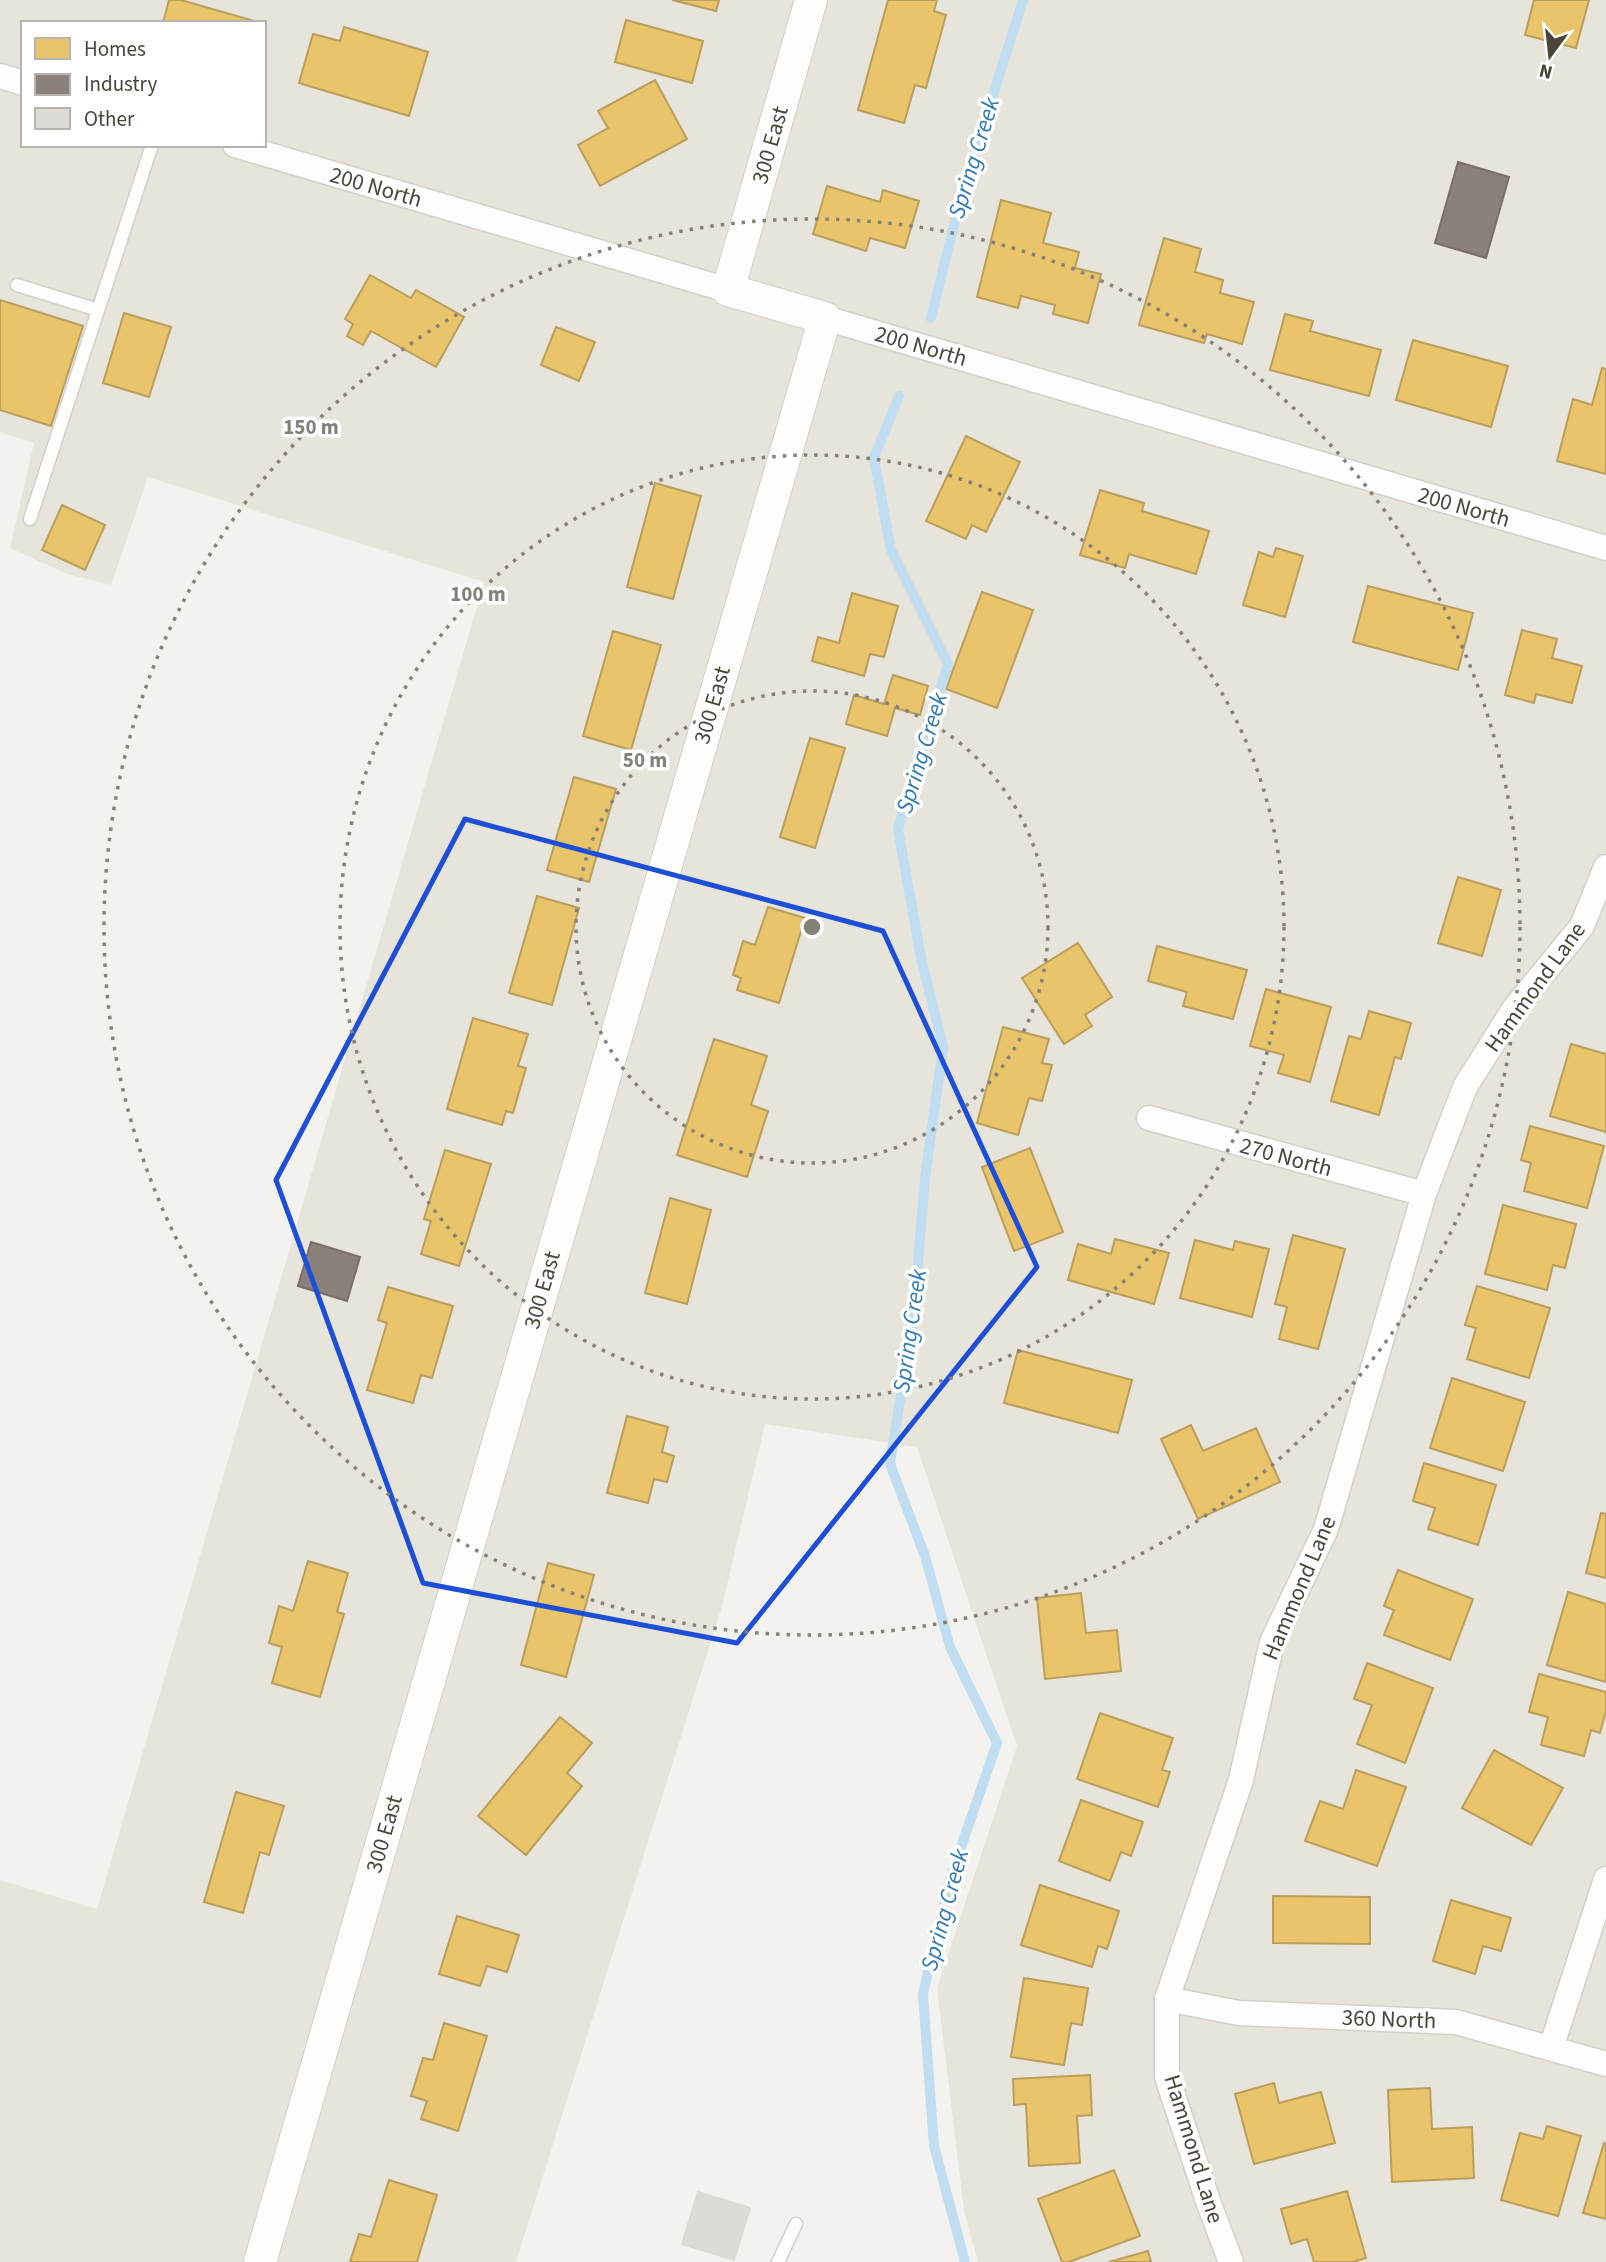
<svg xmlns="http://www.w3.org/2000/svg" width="1606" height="2262" viewBox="0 0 1606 2262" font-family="'Source Sans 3',sans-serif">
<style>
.residential{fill:#e7e4dc;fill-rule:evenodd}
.homes{fill:#e9c46a;stroke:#ba9e5b;stroke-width:2}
.industry{fill:#8a817c;stroke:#776f68;stroke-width:2}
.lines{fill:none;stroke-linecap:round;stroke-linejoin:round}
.stream{stroke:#c0ddf1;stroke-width:10}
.building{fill:#dedbd6;stroke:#dcd9d4;stroke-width:2}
.service-casing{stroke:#d2d0cb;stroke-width:15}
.minor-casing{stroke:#d2d0cb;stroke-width:27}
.tertiary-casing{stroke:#d2d0cb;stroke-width:34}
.service{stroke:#fdfdfc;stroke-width:12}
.minor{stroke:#fdfdfc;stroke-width:24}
.tertiary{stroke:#fdfdfc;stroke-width:32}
.marked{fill:none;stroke:#1d4ed8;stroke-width:5;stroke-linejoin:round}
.ring{fill:none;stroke:#868178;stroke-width:3.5;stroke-dasharray:3.5 7}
.labels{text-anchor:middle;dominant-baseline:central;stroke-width:7;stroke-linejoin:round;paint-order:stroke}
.street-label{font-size:23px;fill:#4b4439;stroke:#fff}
.water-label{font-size:24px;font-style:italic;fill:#2e7ab2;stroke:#fff}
.centre{fill:#868178;stroke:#fff;stroke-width:3.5}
.ring-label{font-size:21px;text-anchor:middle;font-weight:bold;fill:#868178;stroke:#fff;stroke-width:7;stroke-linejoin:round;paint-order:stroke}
</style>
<rect width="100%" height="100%" fill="#f4f2ee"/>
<path class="residential" d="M 0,0 L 1606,0 L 1606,2262 L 978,2262 L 964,2210 L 937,1988 L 1017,1746 L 917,1447 L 765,1424 L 722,1606 L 516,2262 L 0,2262 L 0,1880 L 97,1909 L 484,582 L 148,477 L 111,585 L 67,574 L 10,548 L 34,443 L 0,432 ZM 23,23 L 264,23 L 264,145 L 23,145 Z"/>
<g class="homes">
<path d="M 169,0 L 181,0 L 261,23 L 163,23 Z"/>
<path d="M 672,0 L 719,0 L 716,11 Z"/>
<path d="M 888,0 L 937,0 L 934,11 L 946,15 L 926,88 L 915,85 L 904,123 L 858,110 Z"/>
<path d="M 1534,0 L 1589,0 L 1576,48 L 1525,35 Z"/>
<path d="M 626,20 L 703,41 L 692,83 L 615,62 Z"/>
<path d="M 344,27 L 428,52 L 409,116 L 299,83 L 313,34 L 340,41 Z"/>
<path d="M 655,80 L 687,139 L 600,186 L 578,145 L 608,128 L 598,111 Z"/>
<path d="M 827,186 L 880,202 L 883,190 L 919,201 L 905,248 L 870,238 L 866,251 L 813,234 Z"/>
<path d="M 1001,200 L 1051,213 L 1043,243 L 1079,252 L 1075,268 L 1101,274 L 1088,323 L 1053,314 L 1055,305 L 1021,296 L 1018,308 L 977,297 Z"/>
<path d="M 1164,238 L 1201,249 L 1195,272 L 1223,280 L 1220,293 L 1254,302 L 1242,344 L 1207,334 L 1204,343 L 1139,325 Z"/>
<path d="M 370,275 L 411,298 L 416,290 L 464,317 L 436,367 L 371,331 L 363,345 L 347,336 L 353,324 L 345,319 Z"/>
<path d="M 0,300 L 83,326 L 51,426 L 0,410 Z"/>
<path d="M 124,313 L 171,327 L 149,397 L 103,383 Z"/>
<path d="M 1285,314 L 1313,321 L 1310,331 L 1381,350 L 1369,396 L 1270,370 Z"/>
<path d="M 556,327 L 595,342 L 579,381 L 541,365 Z"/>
<path d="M 1413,340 L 1508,366 L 1491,427 L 1396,400 Z"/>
<path d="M 1602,368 L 1606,369 L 1606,474 L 1557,461 L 1573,399 L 1592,405 Z"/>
<path d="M 966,436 L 1020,462 L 986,532 L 972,525 L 966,539 L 926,521 Z"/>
<path d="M 655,483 L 701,496 L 673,599 L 627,587 Z"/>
<path d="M 1100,490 L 1144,503 L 1142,511 L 1209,531 L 1196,574 L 1129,554 L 1125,568 L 1080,555 Z"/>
<path d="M 62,505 L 105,525 L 85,570 L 42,550 Z"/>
<path d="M 1276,548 L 1303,556 L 1285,617 L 1243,605 L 1259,552 L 1273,557 Z"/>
<path d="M 1368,586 L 1473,613 L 1458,670 L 1353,642 Z"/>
<path d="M 982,592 L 1033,610 L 997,708 L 946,689 Z"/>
<path d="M 852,593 L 898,606 L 884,657 L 870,654 L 864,676 L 812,661 L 818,637 L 839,643 Z"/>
<path d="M 1522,630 L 1557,639 L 1552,658 L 1582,666 L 1572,703 L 1536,694 L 1534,703 L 1505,695 Z"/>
<path d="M 613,631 L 661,645 L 631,750 L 583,736 Z"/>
<path d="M 893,675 L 928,686 L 920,715 L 895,708 L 887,736 L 846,724 L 854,695 L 884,704 Z"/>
<path d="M 810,738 L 845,748 L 815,848 L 780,837 Z"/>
<path d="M 574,777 L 616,789 L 589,882 L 547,870 Z"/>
<path d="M 1458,877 L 1501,890 L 1482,956 L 1438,943 Z"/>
<path d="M 537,896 L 579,908 L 552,1005 L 509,993 Z"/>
<path d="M 768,907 L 805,918 L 779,1003 L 737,990 L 741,978 L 733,975 L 743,941 L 755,945 Z"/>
<path d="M 1078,943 L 1112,997 L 1085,1015 L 1092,1026 L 1064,1044 L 1022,978 Z"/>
<path d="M 1157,946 L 1247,970 L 1233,1019 L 1183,1006 L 1187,992 L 1148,981 Z"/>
<path d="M 1266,989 L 1331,1007 L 1310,1082 L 1278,1073 L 1284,1055 L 1250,1046 Z"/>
<path d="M 1369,1011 L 1411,1023 L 1401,1059 L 1395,1057 L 1379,1115 L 1331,1101 L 1349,1036 L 1361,1039 Z"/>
<path d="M 473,1018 L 528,1034 L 518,1066 L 526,1068 L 513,1113 L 506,1111 L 502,1125 L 447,1109 Z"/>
<path d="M 1003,1027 L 1049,1039 L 1042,1063 L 1052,1065 L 1042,1101 L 1029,1098 L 1018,1135 L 977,1123 Z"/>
<path d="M 714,1039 L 767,1056 L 751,1105 L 768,1111 L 747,1177 L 677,1155 Z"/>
<path d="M 1571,1044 L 1606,1054 L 1606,1132 L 1550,1116 Z"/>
<path d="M 1530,1126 L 1604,1146 L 1587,1208 L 1524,1191 L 1531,1163 L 1521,1160 Z"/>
<path d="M 1030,1148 L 1063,1232 L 1014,1251 L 982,1167 Z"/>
<path d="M 445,1150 L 491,1164 L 459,1266 L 421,1254 L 431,1221 L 424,1219 Z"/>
<path d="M 670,1198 L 711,1210 L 687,1304 L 645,1293 Z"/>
<path d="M 1503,1205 L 1576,1224 L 1565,1268 L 1553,1265 L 1547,1290 L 1485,1274 Z"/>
<path d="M 1293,1235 L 1345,1249 L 1318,1349 L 1279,1339 L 1287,1307 L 1275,1304 Z"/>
<path d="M 1115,1239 L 1169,1253 L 1154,1304 L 1068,1280 L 1078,1244 L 1111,1254 Z"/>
<path d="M 1195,1240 L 1233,1250 L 1235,1241 L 1269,1249 L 1252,1317 L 1180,1298 Z"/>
<path d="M 1477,1286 L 1550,1308 L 1529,1378 L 1467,1359 L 1476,1328 L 1465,1325 Z"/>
<path d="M 388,1287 L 453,1306 L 432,1378 L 421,1375 L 413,1403 L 367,1390 L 387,1323 L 378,1320 Z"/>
<path d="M 1018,1350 L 1132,1380 L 1118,1433 L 1004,1403 Z"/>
<path d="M 1452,1378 L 1525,1402 L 1503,1471 L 1430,1448 Z"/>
<path d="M 627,1416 L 668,1427 L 662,1452 L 674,1456 L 667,1482 L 654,1479 L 648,1503 L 607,1493 Z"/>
<path d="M 1191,1425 L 1203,1451 L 1256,1428 L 1280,1482 L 1198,1519 L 1161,1439 Z"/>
<path d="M 1424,1463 L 1496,1485 L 1478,1545 L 1428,1529 L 1435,1508 L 1413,1501 Z"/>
<path d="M 1601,1513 L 1606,1514 L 1606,1578 L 1586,1573 Z"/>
<path d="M 308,1561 L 348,1573 L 337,1612 L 344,1614 L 320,1697 L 272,1683 L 282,1647 L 269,1643 L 279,1606 L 293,1611 Z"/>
<path d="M 548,1563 L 594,1575 L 566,1677 L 521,1665 Z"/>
<path d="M 1398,1570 L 1473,1599 L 1450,1660 L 1384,1635 L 1394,1610 L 1384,1606 Z"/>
<path d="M 1568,1592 L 1606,1604 L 1606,1682 L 1547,1665 Z"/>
<path d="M 1081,1593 L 1086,1633 L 1117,1630 L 1121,1671 L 1045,1679 L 1037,1598 Z"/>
<path d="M 1367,1663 L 1433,1688 L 1405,1763 L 1357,1744 L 1372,1705 L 1354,1699 Z"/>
<path d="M 1539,1674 L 1606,1692 L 1606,1711 L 1600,1733 L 1591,1730 L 1584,1756 L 1541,1745 L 1548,1717 L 1529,1712 Z"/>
<path d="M 1100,1713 L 1173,1738 L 1162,1770 L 1170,1772 L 1158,1807 L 1077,1779 Z"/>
<path d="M 560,1717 L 592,1743 L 567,1773 L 582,1786 L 526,1855 L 478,1816 Z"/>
<path d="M 1494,1750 L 1563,1788 L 1531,1845 L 1462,1808 Z"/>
<path d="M 1356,1770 L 1406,1787 L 1377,1866 L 1305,1841 L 1320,1801 L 1343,1809 Z"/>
<path d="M 236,1792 L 284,1806 L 269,1855 L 260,1852 L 243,1913 L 204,1902 Z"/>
<path d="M 1081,1800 L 1143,1822 L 1131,1856 L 1121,1852 L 1110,1881 L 1059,1861 Z"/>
<path d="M 1040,1885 L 1119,1911 L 1107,1949 L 1098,1946 L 1092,1967 L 1021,1945 Z"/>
<path d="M 1273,1896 L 1370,1897 L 1370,1944 L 1273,1943 Z"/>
<path d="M 1451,1900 L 1511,1918 L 1501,1951 L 1483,1946 L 1475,1974 L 1433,1961 Z"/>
<path d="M 457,1916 L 519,1935 L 507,1972 L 487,1966 L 480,1986 L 439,1974 Z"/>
<path d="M 1024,1978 L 1088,1988 L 1082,2025 L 1071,2023 L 1064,2065 L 1011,2057 Z"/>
<path d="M 444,2023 L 487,2036 L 458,2131 L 421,2119 L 427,2101 L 411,2096 L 423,2058 L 433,2060 Z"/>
<path d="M 1090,2075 L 1092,2115 L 1077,2116 L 1080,2163 L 1029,2166 L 1026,2104 L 1014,2105 L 1013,2079 Z"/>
<path d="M 1274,2083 L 1279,2103 L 1321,2092 L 1335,2143 L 1254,2164 L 1235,2094 Z"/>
<path d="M 1430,2088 L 1432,2129 L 1472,2127 L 1474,2178 L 1392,2182 L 1388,2090 Z"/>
<path d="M 1547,2126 L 1581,2136 L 1558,2216 L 1501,2200 L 1520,2133 L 1543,2139 Z"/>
<path d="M 1604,2143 L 1606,2144 L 1606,2219 L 1583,2213 Z"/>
<path d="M 1114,2170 L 1140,2236 L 1069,2262 L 1062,2262 L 1038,2199 Z"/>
<path d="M 389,2180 L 437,2195 L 417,2262 L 350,2262 L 359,2234 L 371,2237 Z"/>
<path d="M 1347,2191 L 1366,2258 L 1353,2262 L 1314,2262 L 1307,2239 L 1291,2244 L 1281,2209 Z"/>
<path d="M 1148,2251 L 1151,2262 L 1109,2262 Z"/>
</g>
<g class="industry">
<path d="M 1458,162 L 1509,177 L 1486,258 L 1435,243 Z"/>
<path d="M 311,1242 L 360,1257 L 347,1301 L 298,1286 Z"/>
</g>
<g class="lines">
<g class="stream">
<path d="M 931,318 L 961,197 L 1023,0"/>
<path d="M 899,396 L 874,458 L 891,550 L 948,664 L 898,829 L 921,958 L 943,1047 L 925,1178 L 914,1310 L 890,1464 L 925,1556 L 950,1647 L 997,1743 L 950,1879 L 923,1994 L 934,2146 L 965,2262"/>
</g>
</g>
<path class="building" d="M 698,2192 L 750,2208 L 734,2260 L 682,2244 Z"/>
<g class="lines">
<defs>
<g id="service">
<path d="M 17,285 L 98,310"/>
<path d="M 30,519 L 152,145"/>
<path d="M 778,2262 L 796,2224"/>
</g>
<g id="minor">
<path d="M 0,76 L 23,83"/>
<path d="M 235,145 L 728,290"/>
<path d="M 825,318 L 1606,548"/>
<path d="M 1149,1118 L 1424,1194"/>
<path d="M 1167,1999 L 1239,2013 L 1456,2022 L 1606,2064"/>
<path d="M 1551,2048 L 1606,1879"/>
<path d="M 1231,2262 L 1209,2204 L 1167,2077 L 1167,1999 L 1241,1780 L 1272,1642 L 1326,1529 L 1424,1194 L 1465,1087 L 1514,1009 L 1582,926 L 1606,867"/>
</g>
<path id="tertiary" d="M 260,2262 L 825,318 L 728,290 L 811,0"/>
</defs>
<use href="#service" class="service-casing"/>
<use href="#minor" class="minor-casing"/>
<use href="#tertiary" class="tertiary-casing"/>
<use href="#service" class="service"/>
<use href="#minor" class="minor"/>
<use href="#tertiary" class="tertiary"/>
</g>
<path class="marked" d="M 465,819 L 883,931 L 1037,1267 L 737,1643 L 423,1583 L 276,1180 Z"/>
<g class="ring">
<circle cx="812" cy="927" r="236"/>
<circle cx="812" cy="927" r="472"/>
<circle cx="812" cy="927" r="708"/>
</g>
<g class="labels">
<g class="street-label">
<text transform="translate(770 145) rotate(-74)">300 East</text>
<text transform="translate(376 187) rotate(16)">200 North</text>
<text transform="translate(921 346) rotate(16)">200 North</text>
<text transform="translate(1464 507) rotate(16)">200 North</text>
<text transform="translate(712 705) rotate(-74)">300 East</text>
<text transform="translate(1535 987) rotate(-54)">Hammond Lane</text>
<text transform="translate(1286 1157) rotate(15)">270 North</text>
<text transform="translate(542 1290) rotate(-74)">300 East</text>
<text transform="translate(1299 1588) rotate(-67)">Hammond Lane</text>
<text transform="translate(384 1834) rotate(-74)">300 East</text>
<text transform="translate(1389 2019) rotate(2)">360 North</text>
<text transform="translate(1194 2149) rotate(73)">Hammond Lane</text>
</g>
<g class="water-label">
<text transform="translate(974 158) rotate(-73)">Spring Creek</text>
<text transform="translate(922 753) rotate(-73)">Spring Creek</text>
<text transform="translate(910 1331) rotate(-82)">Spring Creek</text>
<text transform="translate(945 1910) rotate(-75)">Spring Creek</text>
</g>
</g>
<circle cx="812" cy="927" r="10" class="centre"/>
<g class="ring-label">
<text x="311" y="434">150 m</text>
<text x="478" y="601">100 m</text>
<text x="645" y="767">50 m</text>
</g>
<rect x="21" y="21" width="245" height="126" fill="#ffffff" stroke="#b7b4b0" stroke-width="2"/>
<rect x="35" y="38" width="35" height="21" fill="#e9c46a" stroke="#b7b4b0" stroke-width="2"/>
<text x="84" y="56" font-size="21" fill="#4b4439">Homes</text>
<rect x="35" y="74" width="35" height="21" fill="#8a817c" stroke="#b7b4b0" stroke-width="2"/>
<text x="84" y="91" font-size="21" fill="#4b4439">Industry</text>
<rect x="35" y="108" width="35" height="21" fill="#dedbd6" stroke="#b7b4b0" stroke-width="2"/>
<text x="84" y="126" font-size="21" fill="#4b4439">Other</text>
<g transform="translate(1550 56) rotate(195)" stroke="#ffffff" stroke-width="5" paint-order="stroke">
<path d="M0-5L12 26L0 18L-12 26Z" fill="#4b4439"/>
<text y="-10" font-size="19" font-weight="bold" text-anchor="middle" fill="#4b4439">N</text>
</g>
</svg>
